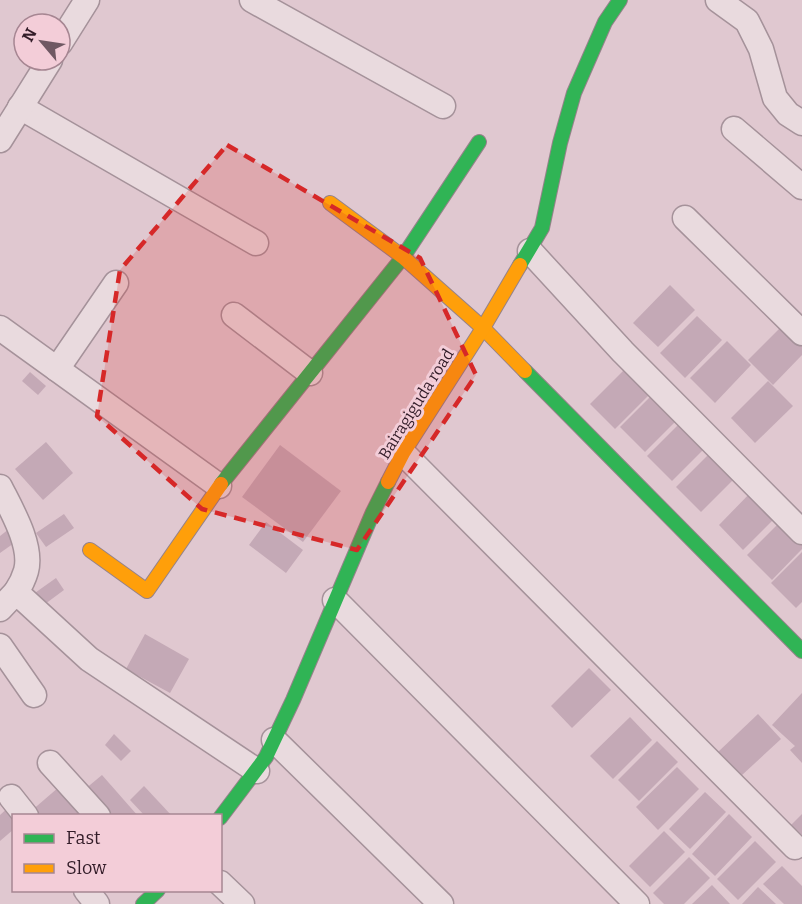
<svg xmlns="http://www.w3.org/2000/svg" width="802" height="904" viewBox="0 0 802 904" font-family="Bitter,serif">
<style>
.building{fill:#c4a9b6}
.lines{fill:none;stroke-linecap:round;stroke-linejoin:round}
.street-casing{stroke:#a5929a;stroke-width:27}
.fast-casing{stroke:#95828a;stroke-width:16}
.slow-casing{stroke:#95828a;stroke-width:16}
.street{stroke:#e9dade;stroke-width:24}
.fast{stroke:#30b455;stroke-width:14}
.slow{stroke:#ff9f0a;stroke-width:14}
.marked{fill:#d62828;fill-opacity:0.2;stroke:#d62828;stroke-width:4.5;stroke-dasharray:12 8;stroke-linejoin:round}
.labels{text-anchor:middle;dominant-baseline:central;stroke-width:6;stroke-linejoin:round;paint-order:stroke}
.street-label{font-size:16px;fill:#321c28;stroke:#f3cdd8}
</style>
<rect width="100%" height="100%" fill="#e0c8d0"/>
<g class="building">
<path d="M 670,285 L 695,310 L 658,347 L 633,323 Z"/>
<path d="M 697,316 L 722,340 L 685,378 L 660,353 Z"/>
<path d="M 785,323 L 802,340 L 802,355 L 773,385 L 748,360 Z"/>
<path d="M 727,341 L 751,365 L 715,403 L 690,378 Z"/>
<path d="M 627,367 L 652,392 L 615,429 L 590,404 Z"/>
<path d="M 30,372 L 46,386 L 38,395 L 22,381 Z"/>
<path d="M 768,381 L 793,406 L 755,443 L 731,418 Z"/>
<path d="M 657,390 L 682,415 L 645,452 L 620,427 Z"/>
<path d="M 684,419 L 709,444 L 672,481 L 647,456 Z"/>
<path d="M 46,442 L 73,473 L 43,500 L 15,469 Z"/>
<path d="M 280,445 L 341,491 L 303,542 L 242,497 Z"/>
<path d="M 713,450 L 738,475 L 701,512 L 676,487 Z"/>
<path d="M 755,488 L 780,513 L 743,550 L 719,525 Z"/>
<path d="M 64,514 L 74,528 L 46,547 L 36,533 Z"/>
<path d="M 784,518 L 802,536 L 802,549 L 772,580 L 747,555 Z"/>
<path d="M 266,522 L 303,550 L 286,573 L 249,545 Z"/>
<path d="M 9,529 L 17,541 L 0,553 L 0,536 Z"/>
<path d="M 802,552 L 802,602 L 796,608 L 771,583 Z"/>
<path d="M 56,578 L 64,590 L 41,607 L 32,595 Z"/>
<path d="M 145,634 L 189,659 L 170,693 L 126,669 Z"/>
<path d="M 589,668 L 611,690 L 572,728 L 551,706 Z"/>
<path d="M 802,693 L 802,763 L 790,750 L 795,746 L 772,725 Z"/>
<path d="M 758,714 L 781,739 L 741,776 L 718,752 Z"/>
<path d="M 630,717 L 652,740 L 613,779 L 590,756 Z"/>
<path d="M 114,734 L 131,751 L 121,761 L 105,745 Z"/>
<path d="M 657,741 L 678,762 L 639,801 L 618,780 Z"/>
<path d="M 677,767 L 699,789 L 658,830 L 636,807 Z"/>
<path d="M 102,775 L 138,816 L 107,816 L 84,790 Z"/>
<path d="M 144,786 L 172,816 L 145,816 L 130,800 Z"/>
<path d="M 59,787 L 84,816 L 33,816 L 30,812 Z"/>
<path d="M 705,792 L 726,812 L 690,849 L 669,829 Z"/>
<path d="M 10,806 L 14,816 L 14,829 L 0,841 L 0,815 Z"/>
<path d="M 729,814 L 752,837 L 715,876 L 692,854 Z"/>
<path d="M 802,814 L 802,835 L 791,825 Z"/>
<path d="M 664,831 L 685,852 L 650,887 L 629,866 Z"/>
<path d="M 755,841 L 776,862 L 738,900 L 717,879 Z"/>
<path d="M 689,857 L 710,878 L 684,904 L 664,904 L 653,893 Z"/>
<path d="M 782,866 L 802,886 L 802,904 L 784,904 L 763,884 Z"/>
<path d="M 712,885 L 730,904 L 692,904 Z"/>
<path d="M 758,887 L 776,904 L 742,904 Z"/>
</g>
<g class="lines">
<defs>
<g id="street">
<path d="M 252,0 L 443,106"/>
<path d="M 718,0 L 747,21 L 761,49 L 775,98 L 788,114 L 802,123"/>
<path d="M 60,43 L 87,0"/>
<path d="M 20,107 L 256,243"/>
<path d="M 734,129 L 802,187"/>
<path d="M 0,140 L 50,60"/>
<path d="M 685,218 L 802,333"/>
<path d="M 530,251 L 623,352 L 802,532"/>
<path d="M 234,315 L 310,373"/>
<path d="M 0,328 L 219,486"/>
<path d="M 57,369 L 116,283"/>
<path d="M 403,453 L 795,847"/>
<path d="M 0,487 C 11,509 33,546 26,571 C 24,578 20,586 16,592"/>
<path d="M 335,600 L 637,904"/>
<path d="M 0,609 L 16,592 L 89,659 L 257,771"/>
<path d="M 0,646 L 34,695"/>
<path d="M 274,740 L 441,904"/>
<path d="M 50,763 L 98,816"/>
<path d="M 11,797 L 26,816"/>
<path d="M 220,883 L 242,904"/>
<path d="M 86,890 L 97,904"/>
</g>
<g id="fast">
<path d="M 520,265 L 542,228 L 560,143 L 574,93 L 605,22 L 620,0"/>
<path d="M 525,371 L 802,651"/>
<path d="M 221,484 L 403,257 L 479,142"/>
<path d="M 220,818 L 266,757 L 293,700 L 373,512 L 388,482"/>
<path d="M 143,904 L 158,890"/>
</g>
<g id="slow">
<path d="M 330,203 L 403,257 L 483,328 L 525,371"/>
<path d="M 388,482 L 403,453 L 483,328 L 520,265"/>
<path d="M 90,550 L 147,591 L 221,484"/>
</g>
</defs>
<use href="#street" class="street-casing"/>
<use href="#fast" class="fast-casing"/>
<use href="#slow" class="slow-casing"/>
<use href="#street" class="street"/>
<use href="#fast" class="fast"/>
<use href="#slow" class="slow"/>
</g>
<path class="marked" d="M 227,145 L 420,258 L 476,375 L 357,550 L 202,509 L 97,416 L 120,270 Z"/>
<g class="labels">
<g class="street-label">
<text transform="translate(416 404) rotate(-58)">Bairagiguda road</text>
</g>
</g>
<rect x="12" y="814" width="210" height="78" fill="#f3cdd8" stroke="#a68692" stroke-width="1.5"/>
<rect x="24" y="834" width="30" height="9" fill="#30b455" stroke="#a68692" stroke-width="1.5"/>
<text x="66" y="844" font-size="18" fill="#321c28">Fast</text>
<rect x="24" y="864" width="30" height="9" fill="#ff9f0a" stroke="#a68692" stroke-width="1.5"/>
<text x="66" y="874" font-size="18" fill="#321c28">Slow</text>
<g transform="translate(42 42) rotate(299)"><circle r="28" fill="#f3cdd8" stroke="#a68692" stroke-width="1.5"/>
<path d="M0-4.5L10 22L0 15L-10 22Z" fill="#6f5863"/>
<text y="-9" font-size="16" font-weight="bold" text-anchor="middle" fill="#321c28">N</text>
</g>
</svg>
